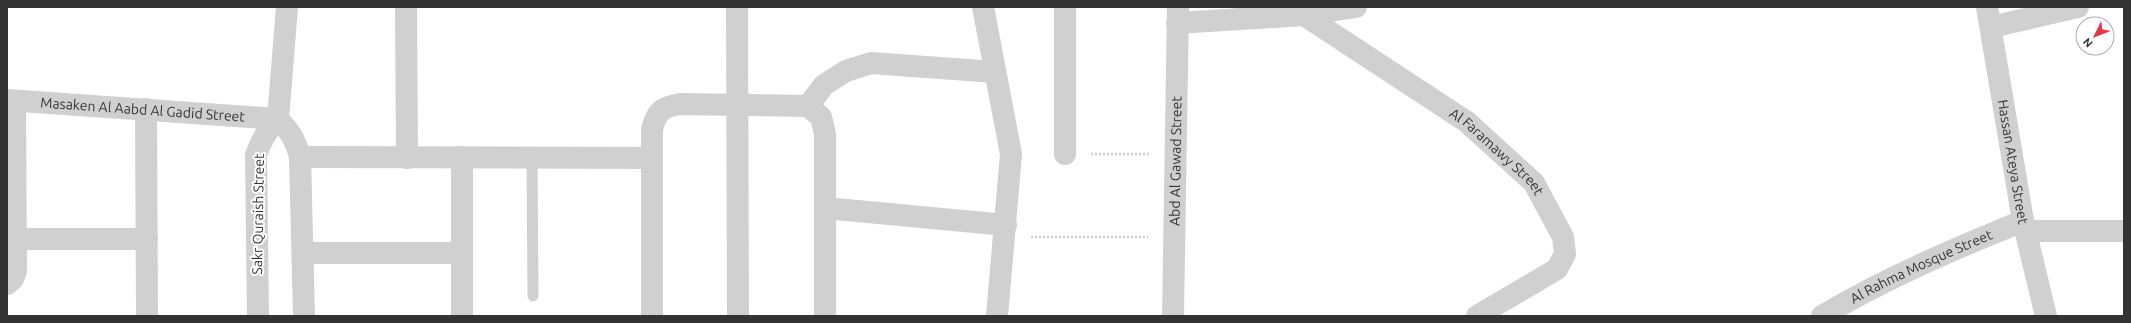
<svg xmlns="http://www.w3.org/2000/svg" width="2131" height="323" viewBox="0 0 2131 323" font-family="Ubuntu,sans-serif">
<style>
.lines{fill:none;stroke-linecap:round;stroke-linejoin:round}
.path{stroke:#cdcdcd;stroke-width:2.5;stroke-dasharray:2 2;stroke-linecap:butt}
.lane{stroke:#d0d0d0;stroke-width:11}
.street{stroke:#d0d0d0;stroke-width:22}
.labels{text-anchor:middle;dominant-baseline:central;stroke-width:4;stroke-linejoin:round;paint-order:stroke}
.street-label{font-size:14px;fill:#333;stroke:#fff}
</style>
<rect width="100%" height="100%" fill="#fff"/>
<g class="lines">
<g class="path">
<path d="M 1091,154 L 1150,154"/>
<path d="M 1031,237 L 1148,237"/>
</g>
<path class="lane" d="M 532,158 L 533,296"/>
<g class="street">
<path d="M 406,7 L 407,158"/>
<path d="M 737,7 L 738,316"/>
<path d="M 983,7 L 1011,154 L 997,316"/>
<path d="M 1065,7 L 1065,154"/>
<path id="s1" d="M 1987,7 L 2023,221 L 2046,316"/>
<path id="s2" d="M 1304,15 L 1467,122 L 1534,183 L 1563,237 L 1565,254 L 1557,269 L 1477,316"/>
<path d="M 1177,23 L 1304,15 L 1356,7"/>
<path d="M 1991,27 L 2078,7"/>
<path id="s3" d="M 7,100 L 278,119"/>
<path d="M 808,106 L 824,85 L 846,71 L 871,63 L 995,72"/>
<path d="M 146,109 L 147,316"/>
<path d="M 278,119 C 290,131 296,141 300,157 L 304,316"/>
<path d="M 300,157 L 652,158"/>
<path d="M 462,157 L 462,316"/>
<path d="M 825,208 L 1006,225"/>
<path d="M 2026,231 L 2124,231"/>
<path d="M 16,239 L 147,239"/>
<path d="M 303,253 L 462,253"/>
<path d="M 7,284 L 13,279 L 16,271 L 15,101"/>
<path d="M 258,316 L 256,155 C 261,140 267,130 278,119 L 287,7"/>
<path d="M 652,316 L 652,129 C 657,111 662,107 680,104 L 808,106 L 821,117 L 825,134 L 825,316"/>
<path id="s4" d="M 1173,316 L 1178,7"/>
<path id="s5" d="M 1822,316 C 1886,278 1954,249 2023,221"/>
</g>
</g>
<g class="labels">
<g class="street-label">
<text stroke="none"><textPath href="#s3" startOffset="136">Masaken Al Aabd Al Gadid Street</textPath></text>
<text stroke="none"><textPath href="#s2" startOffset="237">Al Faramawy Street</textPath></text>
<text stroke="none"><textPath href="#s4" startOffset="155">Abd Al Gawad Street</textPath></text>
<text stroke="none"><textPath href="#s1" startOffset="157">Hassan Ateya Street</textPath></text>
<text transform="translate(258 214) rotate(-89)">Sakr Quraish Street</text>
<text stroke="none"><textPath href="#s5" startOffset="111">Al Rahma Mosque Street</textPath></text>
</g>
</g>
<rect width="2131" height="323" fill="none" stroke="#333333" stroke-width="16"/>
<g transform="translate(2095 36) rotate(227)"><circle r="19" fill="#ffffff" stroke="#adadad"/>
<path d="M0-3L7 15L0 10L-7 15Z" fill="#e63946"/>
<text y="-6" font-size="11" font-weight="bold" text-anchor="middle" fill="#333333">N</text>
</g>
</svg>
